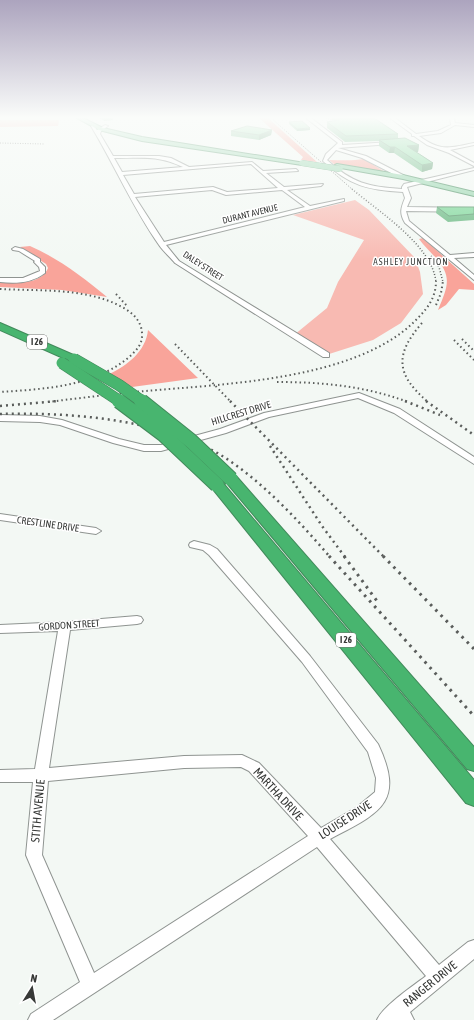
<svg xmlns="http://www.w3.org/2000/svg" width="474" height="1020" viewBox="0 0 474 1020" font-family="'Asap Condensed',sans-serif">
<style>
.green{fill:#f8bab2}
.forest{fill:#f9a49a}
.lines{fill:none;stroke-linecap:round;stroke-linejoin:round}
.minor-casing{stroke:#8f9491;stroke-width:2}
.major-casing{stroke:#428a5b;stroke-width:2}
.highway-casing{stroke:#428a5b;stroke-width:2}
.minor{fill:#fff;fill-rule:evenodd}
.major{fill:#91d3a9;fill-rule:evenodd}
.highway{fill:#48b56f;fill-rule:evenodd}
.rail-far4{stroke:#5a5d5b;stroke-width:1;stroke-dasharray:1 1.5;stroke-linecap:butt}
.rail-far3{stroke:#5a5d5b;stroke-width:1.5;stroke-dasharray:1 2;stroke-linecap:butt}
.rail-far2{stroke:#5a5d5b;stroke-width:2;stroke-dasharray:1.5 3;stroke-linecap:butt}
.rail-far1{stroke:#5a5d5b;stroke-width:2.5;stroke-dasharray:2 4;stroke-linecap:butt}
.rail{stroke:#5a5d5b;stroke-width:3;stroke-dasharray:2.5 5;stroke-linecap:butt}
.major-bridge-casing{stroke:#428a5b;stroke-width:6;stroke-linecap:butt}
.highway-bridge-far1-casing{stroke:#428a5b;stroke-width:12;stroke-linecap:butt}
.highway-bridge-casing{stroke:#428a5b;stroke-width:16;stroke-linecap:butt}
.major-bridge{stroke:#91d3a9;stroke-width:5.5}
.highway-bridge-far1{stroke:#48b56f;stroke-width:11}
.highway-bridge{stroke:#48b56f;stroke-width:14}
.wall{fill:#67b780}
.shaded-wall{fill:#549568}
.building{fill:#78d595;stroke:#549568}
.labels{text-anchor:middle;dominant-baseline:central;stroke-width:3;stroke-linejoin:round;paint-order:stroke}
.far-street-label{font-size:9px;fill:#373937;stroke:#fff}
.far-neighbourhood-label{font-size:9px;letter-spacing:1px;fill:#373937;stroke:#fff}
.shield{fill:#fff;stroke:#737473;stroke-width:1}
.shield-label{font-size:9px;font-weight:bold;fill:#373937}
.street-label{font-size:10px;fill:#373937;stroke:#fff}
.near-street-label{font-size:12px;fill:#373937;stroke:#fff}
</style>
<rect width="100%" height="100%" fill="#f3f8f4"/>
<path class="green" d="M 355,200 L 369,210 L 415,258 L 420,272 L 423,294 L 401,323 L 373,340 L 326,355 L 294,335 L 327,308 L 338,282 L 364,240 L 293,215 Z"/>
<g class="forest">
<path d="M 259,118 L 268,118 L 317,162 L 301,160 L 303,157 Z"/>
<path d="M 0,120 L 59,120 L 58,126 L 0,127 Z"/>
<path d="M 364,159 L 385,172 L 334,164 L 329,160 C 341,160 352,161 364,159 Z"/>
<path d="M 423,238 L 474,284 L 474,290 L 459,289 L 446,305 L 438,310 C 448,286 453,276 434,256 C 429,250 423,245 419,239 Z"/>
<path d="M 30,246 C 58,258 84,278 107,297 L 62,290 L 0,287 L 0,282 C 16,283 41,285 48,268 L 46,264 L 20,247 Z"/>
<path d="M 148,330 L 198,378 L 132,387 L 109,374 C 127,366 146,351 148,330 Z"/>
</g>
<g class="lines">
<defs>
<g id="minor">
<path d="M 306,118 L 311,118 L 342,142 L 342,145 L 392,142 L 391,144 L 338,148 L 366,156 L 405,176 L 405,178 L 401,178 L 362,158 L 336,150 L 327,160 C 352,183 369,187 402,189 L 402,187 L 404,184 L 474,168 L 474,170 L 407,187 L 411,198 L 407,207 L 474,208 L 474,212 L 406,211 L 409,221 L 450,255 L 474,253 L 474,257 L 454,258 L 474,275 L 474,280 L 405,223 C 399,213 401,208 405,198 L 403,192 C 368,190 350,186 323,161 L 326,154 L 338,143 Z"/>
<path d="M 390,118 L 395,118 L 416,134 L 438,131 L 451,125 L 450,118 L 454,118 L 455,123 L 474,125 L 474,127 L 455,125 L 441,133 L 419,136 C 442,152 448,148 474,143 L 474,145 L 450,150 L 474,163 L 474,166 L 449,153 L 427,145 L 414,136 L 412,136 L 412,134 Z"/>
<path d="M 93,125 L 97,130 L 105,125 L 108,126 L 101,131 L 100,134 L 113,156 L 159,156 L 171,158 L 189,167 L 252,162 L 263,171 L 296,169 L 298,171 L 266,173 L 284,187 L 323,184 L 321,186 L 287,190 L 310,206 L 344,199 L 344,201 L 166,245 L 179,261 L 329,353 L 329,357 L 323,357 L 175,263 C 170,257 163,251 159,245 C 133,208 115,166 91,126 ZM 114,158 C 142,158 158,155 183,167 L 122,172 ZM 251,164 L 278,188 L 227,192 L 213,187 L 134,194 L 123,175 ZM 212,190 L 226,195 L 282,190 L 305,207 L 164,242 L 135,197 Z"/>
<path d="M 15,247 L 23,249 L 40,259 L 40,262 L 45,267 L 45,273 C 32,283 16,284 0,282 L 0,278 L 23,278 L 40,271 L 39,267 L 34,262 L 35,261 L 19,251 L 13,250 L 12,249 Z"/>
<path d="M 359,393 L 400,409 L 474,457 L 474,464 L 394,413 L 358,398 L 269,417 L 226,433 L 161,451 L 144,451 L 113,443 L 60,425 L 40,422 L 0,421 L 0,415 L 40,416 L 62,420 L 119,439 L 144,445 L 161,445 L 220,429 L 264,413 Z"/>
<path d="M 0,514 L 96,528 L 101,531 L 96,534 L 0,520 Z"/>
<path d="M 194,541 L 210,545 L 217,549 L 310,656 L 378,744 C 406,803 379,813 330,839 L 439,965 L 468,942 L 474,940 L 474,959 L 410,1012 L 414,1020 L 377,1020 C 383,1006 413,986 426,976 L 317,847 L 53,1020 L 28,1020 L 31,1014 L 80,982 L 26,855 L 33,782 L 0,782 L 0,770 L 35,769 L 58,631 L 0,633 L 0,625 L 65,622 L 137,616 L 141,617 L 143,620 L 141,623 L 137,624 L 70,630 L 49,768 L 184,756 L 242,755 L 259,763 L 321,828 L 357,807 L 375,792 L 376,778 L 368,752 L 302,662 L 209,555 L 203,550 L 190,547 L 189,545 L 190,543 ZM 241,767 L 249,771 L 308,836 L 94,973 L 42,855 L 48,781 L 184,768 Z"/>
</g>
<g id="major">
<path d="M 77,118 L 83,118 L 103,128 L 142,137 L 305,163 L 302,165 L 142,141 L 99,130 Z"/>
<path d="M 337,164 L 403,175 L 474,192 L 474,196 L 403,179 L 335,167 L 335,165 Z"/>
</g>
<g id="highway">
<path d="M 0,323 L 78,357 L 80,359 L 78,361 L 70,361 L 0,330 Z"/>
<path d="M 231,475 L 236,476 L 474,747 L 474,771 L 467,769 L 226,482 L 224,479 L 226,476 Z"/>
<path d="M 217,481 L 222,482 L 474,780 L 474,806 L 466,803 L 212,488 L 210,485 L 212,482 Z"/>
</g>
</defs>
<use href="#minor" class="minor-casing"/>
<use href="#major" class="major-casing"/>
<use href="#highway" class="highway-casing"/>
<use href="#minor" class="minor"/>
<use href="#major" class="major"/>
<use href="#highway" class="highway"/>
<g class="rail-far4">
<path d="M 271,118 L 353,190"/>
<path d="M 323,118 L 344,123"/>
<path d="M 0,143 L 45,144"/>
</g>
<g class="rail-far3">
<path d="M 352,189 C 379,212 432,245 436,282"/>
<path d="M 431,256 L 439,267 L 443,282"/>
</g>
<g class="rail-far2">
<path d="M 0,289 C 38,291 79,288 114,303 C 127,309 141,317 142,333 C 143,344 136,351 128,358 C 92,387 44,389 0,392"/>
<path d="M 116,294 L 128,307"/>
<path d="M 436,305 L 441,293 L 443,281"/>
<path d="M 422,323 C 395,354 395,374 428,402"/>
<path d="M 462,339 L 474,351"/>
<path d="M 454,340 L 474,360"/>
<path d="M 175,344 L 231,402"/>
<path d="M 277,382 C 322,382 365,386 408,402"/>
<path d="M 48,402 C 80,398 113,394 145,391 C 225,384 357,380 416,320 C 427,309 436,298 436,281"/>
</g>
<g class="rail-far1">
<path d="M 230,401 L 384,557"/>
<path d="M 405,401 L 440,415"/>
<path d="M 426,401 L 474,435"/>
<path d="M 0,406 L 58,401"/>
<path d="M 0,414 C 70,412 163,419 224,457 C 264,483 299,521 330,557"/>
<path d="M 270,446 L 322,526 L 345,557"/>
</g>
<g class="rail">
<path d="M 329,556 L 474,716"/>
<path d="M 344,556 L 377,601"/>
<path d="M 383,556 L 474,649"/>
</g>
<defs>
<path id="major-bridge" d="M 302,163 L 340,169"/>
<g id="highway-bridge-far1">
<path d="M 74,359 L 119,385 L 143,402"/>
<path d="M 62,363 L 121,402"/>
</g>
<g id="highway-bridge">
<path d="M 119,401 L 163,434 L 217,485"/>
<path d="M 141,401 L 191,441 L 231,479"/>
</g>
</defs>
<use href="#major-bridge" class="major-bridge-casing"/>
<use href="#highway-bridge-far1" class="highway-bridge-far1-casing"/>
<use href="#highway-bridge" class="highway-bridge-casing"/>
<use href="#major-bridge" class="major-bridge"/>
<use href="#highway-bridge-far1" class="highway-bridge-far1"/>
<use href="#highway-bridge" class="highway-bridge"/>
</g>
<g class="wall">
<path d="M 100,118 L 112,118 L 113,120 L 104,121 Z"/>
<path d="M 331,118 L 374,118 L 398,134 L 398,139 L 419,145 L 418,152 L 416,152 L 433,163 L 432,169 L 422,172 L 394,153 L 389,153 L 379,146 L 379,141 L 345,142 L 327,128 L 327,122 L 333,121 Z"/>
<path d="M 289,122 L 310,130 L 297,131 L 289,124 Z"/>
<path d="M 272,130 L 271,135 L 259,140 L 231,136 L 231,131 Z"/>
<path d="M 437,207 L 474,207 L 474,220 L 448,222 L 436,213 Z"/>
</g>
<g class="shaded-wall">
<path d="M 104,118 L 112,118 L 113,120 L 104,121 Z"/>
<path d="M 310,128 L 310,130 L 297,131 L 297,129 Z"/>
<path d="M 272,130 L 271,135 L 259,140 L 259,135 Z"/>
<path d="M 419,145 L 418,152 L 406,152 L 407,146 Z"/>
<path d="M 390,147 L 395,147 L 394,153 L 389,153 Z"/>
<path d="M 433,163 L 432,169 L 422,172 L 422,165 Z"/>
</g>
<g class="building">
<path d="M 337,118 L 374,118 L 398,134 L 346,136 L 327,122 L 339,120 Z"/>
<path d="M 302,121 L 310,128 L 297,129 L 289,122 Z"/>
<path d="M 247,126 L 272,130 L 259,135 L 231,131 Z"/>
<path d="M 405,138 L 419,145 L 407,146 L 433,163 L 422,165 L 395,147 L 390,147 L 379,140 Z"/>
<path d="M 437,207 L 474,207 L 474,214 L 449,216 Z"/>
</g>
<linearGradient id="sky" x2="0" y2="1"><stop stop-color="#aca4be"/><stop offset="0.45" stop-color="#fafcfa"/><stop offset="1" stop-color="#fafcfa" stop-opacity="0"/></linearGradient>
<rect width="474" height="261" fill="url(#sky)"/>
<g class="labels">
<g class="far-street-label">
<text transform="translate(250 214) rotate(-14)">DURANT AVENUE</text>
<text transform="translate(203 266) rotate(33)">DALEY STREET</text>
</g>
<g class="far-neighbourhood-label">
<text x="411" y="262">ASHLEY JUNCTION</text>
</g>
<g class="shield">
<rect x="27" y="335" width="20" height="14" rx="3"/>
<rect x="336" y="633" width="20" height="14" rx="3"/>
</g>
<g class="shield-label">
<text x="37" y="342">I 26</text>
<text x="346" y="640">I 26</text>
</g>
<g class="street-label">
<text transform="translate(241 413) rotate(-17)">HILLCREST DRIVE</text>
<text transform="translate(48 524) rotate(8)">CRESTLINE DRIVE</text>
<text transform="translate(69 625) rotate(-4)">GORDON STREET</text>
</g>
<g class="near-street-label">
<text transform="translate(278 794) rotate(47)">MARTHA DRIVE</text>
<text transform="translate(38 811) rotate(-85)">STITH AVENUE</text>
<text transform="translate(345 820) rotate(-33)">LOUISE DRIVE</text>
<text transform="translate(430 984) rotate(-39)">RANGER DRIVE</text>
</g>
</g>
<g transform="translate(32 988) rotate(11)" stroke="#ffffff" stroke-width="3" paint-order="stroke">
<path d="M0-3L7 15L0 10L-7 15Z" fill="#373937"/>
<text y="-6" font-size="11" font-weight="bold" text-anchor="middle" fill="#373937">N</text>
</g>
</svg>
